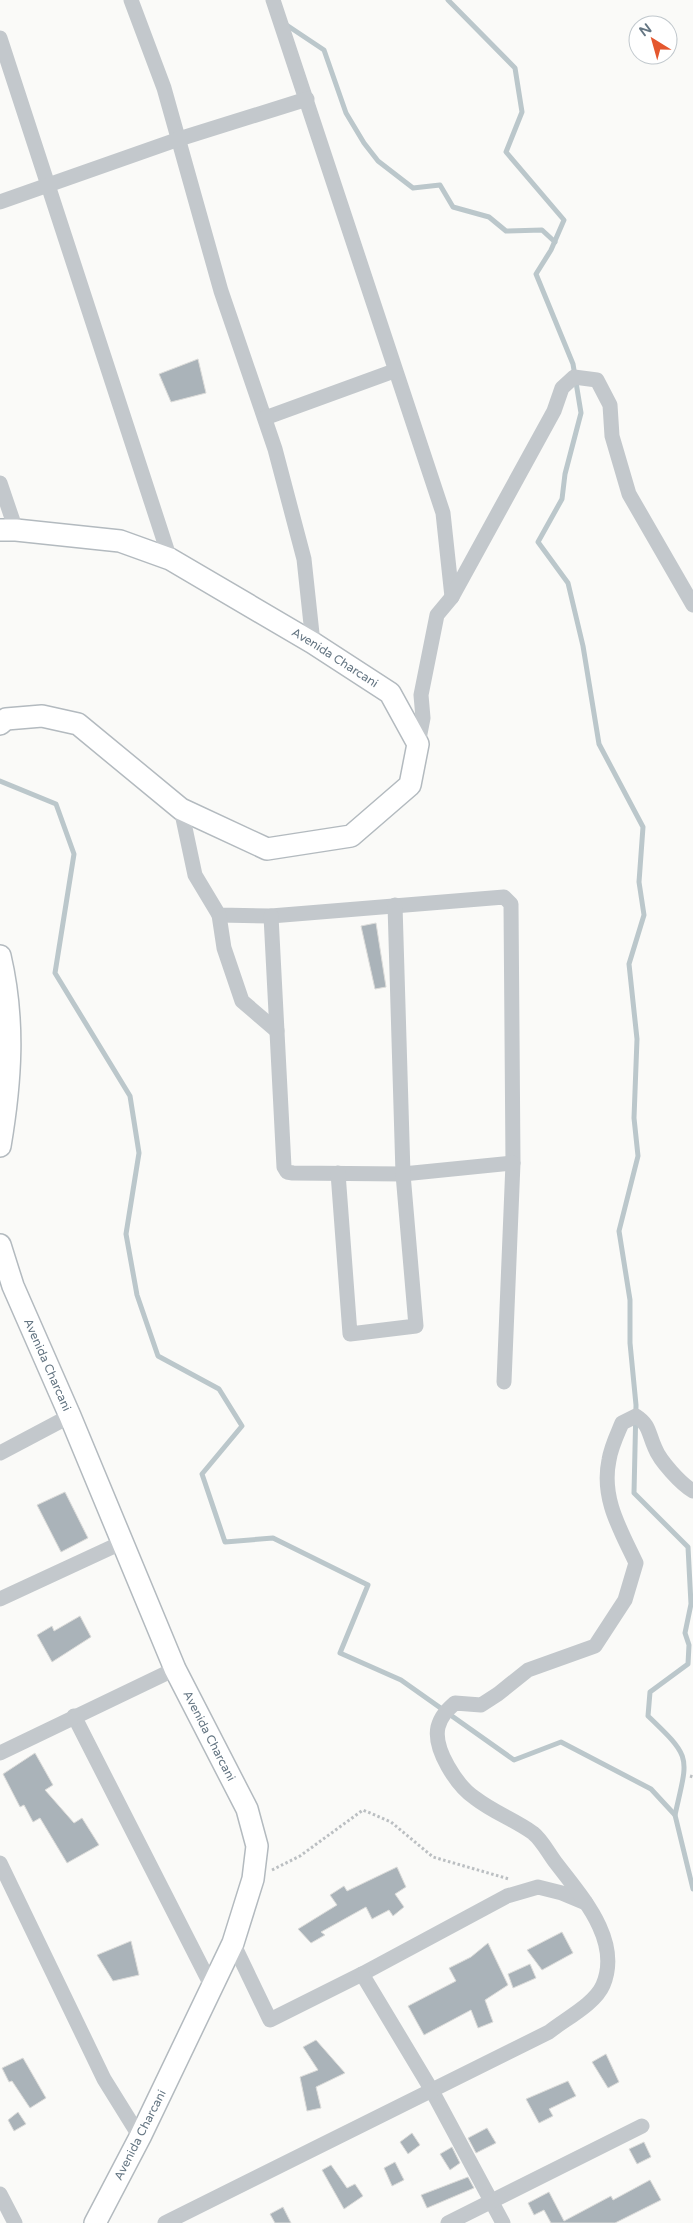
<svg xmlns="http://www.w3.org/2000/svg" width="693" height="2223" viewBox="0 0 693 2223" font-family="'Varela Round',sans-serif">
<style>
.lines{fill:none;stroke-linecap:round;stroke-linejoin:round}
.stream{stroke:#bbc7cb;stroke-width:5}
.building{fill:#aab3b9;stroke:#dcdcda}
.secondary-casing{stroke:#b3babf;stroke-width:24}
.path{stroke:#bbbfc2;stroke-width:3;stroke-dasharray:2.5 2.5;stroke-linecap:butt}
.minor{stroke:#c3c8cc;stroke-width:15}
.secondary{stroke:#fff;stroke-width:21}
.labels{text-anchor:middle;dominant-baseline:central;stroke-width:5;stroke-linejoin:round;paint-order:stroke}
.street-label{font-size:12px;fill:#657683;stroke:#fff}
</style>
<rect width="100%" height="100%" fill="#fafaf8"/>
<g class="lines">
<g class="stream">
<path d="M 448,0 L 515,68 L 522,112 L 506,152 L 564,220 L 551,250 L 536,274 L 573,364 L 581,413 L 565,474 L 562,499 L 538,542 L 568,583 L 583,646 L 599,744 L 643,827 L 639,882 L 644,915 L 629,964 L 637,1039 L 634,1118 L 638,1156 L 619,1231 L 630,1300 L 630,1343 L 636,1405 L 634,1493 L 688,1547 L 691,1604 L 685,1633 L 689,1645 L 688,1664 L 650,1692 L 648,1716 C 693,1759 688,1756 675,1815"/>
<path d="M 285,24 L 324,50 L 346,113 L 364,143 L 378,161 L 413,188 L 440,185 L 453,207 L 489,217 L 506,231 L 542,230 L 555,242"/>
<path d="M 0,781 L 56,804 L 74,854 L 55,973 L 130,1096 L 139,1153 L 126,1234 L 137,1295 L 158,1356 L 219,1389 L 242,1426 L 202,1474 L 225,1542 L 273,1538 L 368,1585 L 340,1653 L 401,1680 L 514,1760 L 561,1742 L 651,1789 L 675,1815 L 693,1889"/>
</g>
</g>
<g class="building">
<path d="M 198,359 L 206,393 L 171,402 L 159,374 Z"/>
<path d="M 376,923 L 386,987 L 375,989 L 361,926 Z"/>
<path d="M 65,1492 L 88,1538 L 61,1552 L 37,1505 Z"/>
<path d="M 80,1616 L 91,1637 L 52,1662 L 37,1635 L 52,1626 L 54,1631 Z"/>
<path d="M 35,1753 L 53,1785 L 45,1790 L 74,1823 L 82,1818 L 99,1845 L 67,1863 L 40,1818 L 33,1822 L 24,1805 L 20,1807 L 3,1774 Z"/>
<path d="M 397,1867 L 406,1887 L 395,1894 L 404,1907 L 393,1916 L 389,1910 L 372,1919 L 366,1907 L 321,1932 L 325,1935 L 311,1943 L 298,1929 L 337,1905 L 330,1895 L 344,1886 L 347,1891 Z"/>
<path d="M 562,1932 L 573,1953 L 542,1970 L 527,1950 Z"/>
<path d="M 131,1941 L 139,1975 L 113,1981 L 97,1955 Z"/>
<path d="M 488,1943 L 508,1985 L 485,2000 L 493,2022 L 478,2028 L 471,2010 L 424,2035 L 408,2006 L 456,1981 L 449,1968 L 471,1957 Z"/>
<path d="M 530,1964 L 536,1978 L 513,1988 L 508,1974 Z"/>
<path d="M 316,2040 L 345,2073 L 316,2087 L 321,2108 L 307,2111 L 300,2077 L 318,2070 L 303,2047 Z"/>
<path d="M 606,2054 L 619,2082 L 608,2088 L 592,2062 Z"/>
<path d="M 23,2058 L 46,2098 L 30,2108 L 12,2081 L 9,2082 L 2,2068 Z"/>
<path d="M 568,2081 L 576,2096 L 549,2109 L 553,2116 L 539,2123 L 526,2099 Z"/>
<path d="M 18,2112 L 26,2124 L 14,2131 L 8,2120 Z"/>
<path d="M 487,2128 L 496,2143 L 476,2153 L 468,2138 Z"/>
<path d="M 412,2133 L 420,2145 L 408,2154 L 400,2142 Z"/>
<path d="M 644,2142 L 651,2157 L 637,2164 L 629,2149 Z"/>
<path d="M 452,2147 L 460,2163 L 450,2170 L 440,2154 Z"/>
<path d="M 395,2162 L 404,2180 L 392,2186 L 384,2168 Z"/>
<path d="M 331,2165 L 347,2188 L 355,2184 L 363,2196 L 344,2209 L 322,2170 Z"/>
<path d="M 468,2177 L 474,2188 L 427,2208 L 421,2195 Z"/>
<path d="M 650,2180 L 661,2200 L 615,2223 L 551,2223 L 544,2210 L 534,2215 L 528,2203 L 549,2192 L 564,2221 L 611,2196 L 613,2200 Z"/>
<path d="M 283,2207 L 291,2223 L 275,2223 L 270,2214 Z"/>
</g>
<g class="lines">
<defs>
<g id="secondary">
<path id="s1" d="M 0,530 L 16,530 L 120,541 L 170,559 L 313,643 L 390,693 L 418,744 L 410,785 L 351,836 L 267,849 L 181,809 L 78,724 L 42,716 L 6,719 L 0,724"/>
<path d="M 0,956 C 15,1020 11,1081 0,1146"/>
<path id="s2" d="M 0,1245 L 13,1286 L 70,1416 L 175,1669 L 247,1809 L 257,1846 L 253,1879 L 233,1943 L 140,2137 L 95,2223"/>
</g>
</defs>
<use href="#secondary" class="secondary-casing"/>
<g class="path">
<path d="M 690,1776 L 693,1777"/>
<path d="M 272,1870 L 300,1856 L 363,1810 L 391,1822 L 433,1857 L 509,1879"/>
</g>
<g class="minor">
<path d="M 131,0 L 164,88 L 221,291 L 275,449 L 304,559 L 313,643"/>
<path d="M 273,0 L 443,513 L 452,597"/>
<path d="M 0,38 L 170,559"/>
<path d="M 0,202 L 179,139 L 307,99"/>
<path d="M 265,418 L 394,371"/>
<path d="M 0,483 L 16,530"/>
<path d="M 418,744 L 423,718 L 421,695 L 437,615 L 452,597 L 554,411 L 562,388 L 574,377 L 597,380 L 610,405 L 612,436 L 629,494 L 693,605"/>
<path d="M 181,809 L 195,875 L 219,915 L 271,916 L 504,897 L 511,904 L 513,1163 L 504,1382"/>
<path d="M 219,915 L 224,948 L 242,1001 L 277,1031"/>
<path d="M 271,916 L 284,1167 L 287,1172 L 293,1173 L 403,1174 L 513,1163"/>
<path d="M 338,1173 L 350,1334 L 416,1326 L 403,1174 L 395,905"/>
<path d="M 0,1453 L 70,1416"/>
<path d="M 0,1599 L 123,1542"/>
<path d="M 74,1716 L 212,1987"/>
<path d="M 0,1753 L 175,1669"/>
<path d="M 0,1863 L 104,2079 L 140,2137"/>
<path d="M 233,1943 L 270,2020 L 362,1974 L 507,1896 L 538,1887 L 562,1893 L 586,1903"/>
<path d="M 362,1974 L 431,2089 L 503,2223"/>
<path d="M 0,2194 L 15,2223"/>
<path d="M 165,2223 L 549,2032 C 565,2019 595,2004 603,1985 C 622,1940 581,1896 556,1863 C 549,1854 542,1840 533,1833 C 515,1820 493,1812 475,1798 C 457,1786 433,1749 438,1727 C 441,1716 447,1710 455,1703 L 481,1705 L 498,1694 L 528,1670 L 595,1646 L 625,1600 L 636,1563 C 620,1529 601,1498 609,1460 C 611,1447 617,1435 622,1423 L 636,1416 C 650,1425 648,1433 655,1448 C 660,1461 681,1484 693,1491"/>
<path d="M 448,2223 L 642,2126"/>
</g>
<use href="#secondary" class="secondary"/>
</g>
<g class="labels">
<g class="street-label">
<text stroke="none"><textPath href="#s1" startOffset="366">Avenida Charcani</textPath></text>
<text stroke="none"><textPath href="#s2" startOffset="129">Avenida Charcani</textPath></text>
<text stroke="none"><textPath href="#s2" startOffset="534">Avenida Charcani</textPath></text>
<text transform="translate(140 2135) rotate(-63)">Avenida Charcani</text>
</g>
</g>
<g transform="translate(653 40) rotate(323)"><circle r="24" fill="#ffffff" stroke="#c1c8cd"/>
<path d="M0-4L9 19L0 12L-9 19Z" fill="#e4572e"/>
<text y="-8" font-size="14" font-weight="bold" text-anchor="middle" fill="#657683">N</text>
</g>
</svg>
